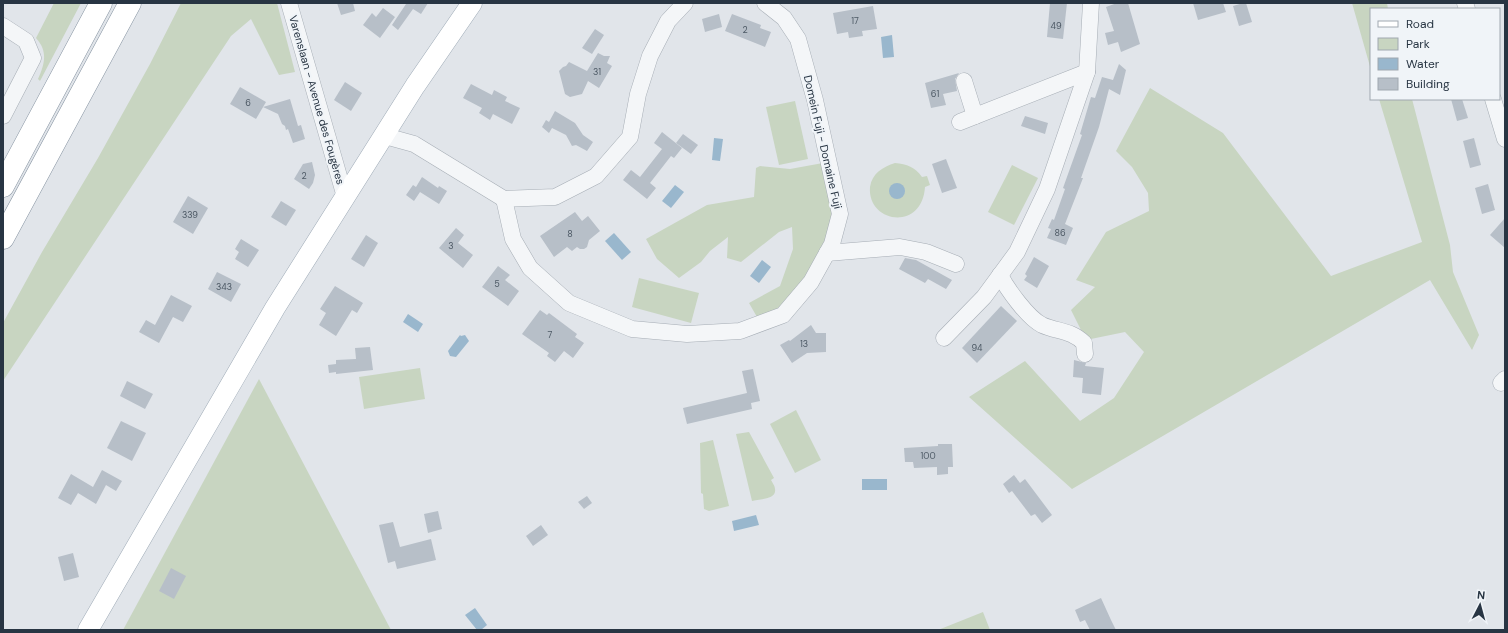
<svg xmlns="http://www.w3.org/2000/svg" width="1508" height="633" viewBox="0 0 1508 633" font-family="'DM Sans',sans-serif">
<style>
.green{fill:#c8d5c1}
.water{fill:#99b7cd}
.building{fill:#b7bfc8}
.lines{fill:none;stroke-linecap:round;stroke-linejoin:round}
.minor-casing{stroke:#a6adb5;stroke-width:17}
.major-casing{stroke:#9fabb7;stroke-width:21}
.highway-casing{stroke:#8794a2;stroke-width:23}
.minor{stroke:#f4f6f8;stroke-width:16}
.major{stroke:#fff;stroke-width:20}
.highway{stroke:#fff;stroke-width:22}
.labels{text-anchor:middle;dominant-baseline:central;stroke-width:4;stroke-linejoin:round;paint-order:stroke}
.number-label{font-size:9px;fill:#4c5864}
.street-label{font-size:11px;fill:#283543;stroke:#f0f4f8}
</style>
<rect width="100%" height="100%" fill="#e1e5ea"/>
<g class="green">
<path d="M 54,3 L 81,3 L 40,81 L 38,79 C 45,64 48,51 36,38 Z"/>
<path d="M 181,3 L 277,3 L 295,72 L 279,75 L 251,19 L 231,36 L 3,381 L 3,323 L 42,252 L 98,158 L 150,64 Z"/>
<path d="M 1352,3 L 1387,3 L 1388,9 L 1371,9 L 1371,70 Z"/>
<path d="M 1150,88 L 1223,133 L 1331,276 L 1422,242 L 1379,99 L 1412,99 L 1450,245 L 1453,272 L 1479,335 L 1472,350 L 1430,280 L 1072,489 L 969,397 L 1025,361 L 1080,421 L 1114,398 L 1144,352 L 1125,332 L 1086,340 L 1071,310 L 1095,287 L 1076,280 L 1106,232 L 1149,211 L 1148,193 L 1132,167 L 1116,151 Z"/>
<path d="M 795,101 L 808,159 L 779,165 L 766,107 Z"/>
<path d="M 823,163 L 836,214 L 827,247 L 796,289 L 773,313 L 757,317 L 749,303 L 780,286 L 793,249 L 792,227 L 779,232 L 741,262 L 727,258 L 728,237 L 710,251 L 701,262 L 679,278 L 657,259 L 646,239 L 707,205 L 754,197 L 756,168 L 760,166 L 790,169 Z"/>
<path d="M 895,163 C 907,164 915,167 922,177 L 927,176 L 930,185 L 925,187 C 922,232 867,223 870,187 C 872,173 883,167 895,163 Z"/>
<path d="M 1012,165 L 1038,178 L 1014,225 L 988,212 Z"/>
<path d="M 639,278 L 699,293 L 691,323 L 632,307 Z"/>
<path d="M 420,368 L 425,399 L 364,409 L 359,377 Z"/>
<path d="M 259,379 L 391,630 L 123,630 Z"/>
<path d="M 796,410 L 821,460 L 795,473 L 770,424 Z"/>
<path d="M 749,432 L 774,478 L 771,480 C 772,482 775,486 775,489 C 777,500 759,499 752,501 L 736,434 Z"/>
<path d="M 713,440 L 729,506 L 709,511 L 704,509 L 703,494 L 701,493 L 700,443 Z"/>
<path d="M 983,612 L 990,630 L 938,630 Z"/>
</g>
<g class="water">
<path d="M 892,35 L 894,57 L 883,58 L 881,37 Z"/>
<path d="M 714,138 L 723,139 L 720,161 L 712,160 Z"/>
<circle cx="897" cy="191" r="8"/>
<path d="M 675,185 L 684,192 L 671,208 L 662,201 Z"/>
<path d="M 614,233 L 631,252 L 622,260 L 605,241 Z"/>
<path d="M 762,260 L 771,267 L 759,283 L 750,276 Z"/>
<path d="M 408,314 L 423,324 L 418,332 L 403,322 Z"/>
<path d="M 460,335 L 461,336 L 465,335 L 469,341 L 456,357 L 450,356 L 448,351 Z"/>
<rect x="862" y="479" width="25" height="11"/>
<path d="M 756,515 L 759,525 L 734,531 L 732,521 Z"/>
<path d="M 475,608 L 487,625 L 481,630 L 477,630 L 465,615 Z"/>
</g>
<g class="building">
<path d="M 337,3 L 353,3 L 355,11 L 341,15 Z"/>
<path d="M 404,3 L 428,3 L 421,14 L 413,9 L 398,30 L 392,25 L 406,4 Z"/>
<path d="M 1050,3 L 1067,3 L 1063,39 L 1047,37 Z"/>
<path d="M 1117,3 L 1128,3 L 1140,44 L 1121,52 L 1118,42 L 1108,45 L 1105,33 L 1114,31 L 1106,7 Z"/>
<path d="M 1193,3 L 1223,3 L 1226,12 L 1198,20 Z"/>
<path d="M 1243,3 L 1246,3 L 1252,22 L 1239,26 L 1233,6 Z"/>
<path d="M 873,6 L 877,29 L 862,31 L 863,36 L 849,38 L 848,32 L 837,34 L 833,13 Z"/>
<path d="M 383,8 L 395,17 L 380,38 L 363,25 L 372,13 L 376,17 Z"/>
<path d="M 719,14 L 722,27 L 705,32 L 702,19 Z"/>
<path d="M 732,14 L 761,25 L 760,28 L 771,32 L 765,47 L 725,31 Z"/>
<path d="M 595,29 L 604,35 L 592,54 L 582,48 Z"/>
<path d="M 598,53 L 604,56 L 610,56 L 607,63 L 612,66 L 599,88 L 588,81 L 582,94 L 570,97 L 565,94 L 559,71 L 563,67 L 566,66 L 569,62 L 587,71 Z"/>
<path d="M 1119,64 L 1126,70 L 1120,95 L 1109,89 L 1099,127 L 1081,178 L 1083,178 L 1065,224 L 1073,228 L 1066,245 L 1047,238 L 1051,229 L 1048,228 L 1052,219 L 1054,220 L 1065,189 L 1063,188 L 1082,135 L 1080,134 L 1091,97 L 1095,98 L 1102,77 L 1113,80 Z"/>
<path d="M 959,73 L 955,79 L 957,91 L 943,94 L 946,105 L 931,108 L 925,83 Z"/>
<path d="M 345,82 L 362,93 L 351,111 L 334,100 Z"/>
<path d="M 471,84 L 492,95 L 494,90 L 507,97 L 505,101 L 520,108 L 512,124 L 493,114 L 490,120 L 479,113 L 482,108 L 463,98 Z"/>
<path d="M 240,87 L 266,102 L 256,119 L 230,104 Z"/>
<path d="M 290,99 L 298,126 L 301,125 L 305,139 L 293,143 L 288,129 L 286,130 L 285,126 L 282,124 L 278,114 L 263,107 Z"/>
<path d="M 1451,99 L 1462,99 L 1468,118 L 1457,121 Z"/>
<path d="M 555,111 L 575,123 L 583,135 L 593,142 L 587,151 L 576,145 L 572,146 L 566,135 L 552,128 L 549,133 L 542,127 L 546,120 L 549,122 Z"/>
<path d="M 1025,116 L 1048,123 L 1045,134 L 1021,126 Z"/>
<path d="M 662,132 L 682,148 L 674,158 L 671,156 L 650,183 L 656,188 L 647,199 L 623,180 L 631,170 L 640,177 L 662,149 L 654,143 Z"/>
<path d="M 683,134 L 698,145 L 691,154 L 676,143 Z"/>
<path d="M 1474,138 L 1481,165 L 1470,168 L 1463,141 Z"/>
<path d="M 946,159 L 957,188 L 942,193 L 932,164 Z"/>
<path d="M 312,162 L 315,175 L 313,183 L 309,189 L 294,179 L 303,164 Z"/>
<path d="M 422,177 L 438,188 L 439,186 L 447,191 L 439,204 L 420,192 L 414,201 L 406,195 L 413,185 L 416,187 Z"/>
<path d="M 1488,184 L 1495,210 L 1482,214 L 1475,188 Z"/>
<path d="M 188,196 L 208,208 L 193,234 L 173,222 Z"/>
<path d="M 281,201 L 296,210 L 286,226 L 271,217 Z"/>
<path d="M 575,212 L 582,221 L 588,216 L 600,231 L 589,240 L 587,247 L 584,249 L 580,249 L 577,247 L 572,251 L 567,247 L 554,257 L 540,236 Z"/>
<path d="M 1505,218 L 1505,248 L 1490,235 Z"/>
<path d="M 456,228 L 464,235 L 458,243 L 473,255 L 463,268 L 439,248 Z"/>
<path d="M 366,235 L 378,243 L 364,267 L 351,259 Z"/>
<path d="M 241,239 L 259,250 L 248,267 L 235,259 L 239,252 L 235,249 Z"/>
<path d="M 1034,257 L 1049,266 L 1037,288 L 1024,280 L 1027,276 L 1025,274 Z"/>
<path d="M 905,258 L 916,260 L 952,280 L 946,289 L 928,279 L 925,283 L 899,269 Z"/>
<path d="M 498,266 L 510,275 L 505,280 L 519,291 L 508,306 L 482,287 Z"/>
<path d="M 217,272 L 241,284 L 231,302 L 208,289 Z"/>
<path d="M 335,286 L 363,303 L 357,313 L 352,310 L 336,336 L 319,325 L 326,313 L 320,309 Z"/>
<path d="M 171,295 L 192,306 L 183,322 L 173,317 L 159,343 L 139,332 L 146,320 L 155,325 Z"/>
<path d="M 1001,306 L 1017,321 L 977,363 L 962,348 Z"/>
<path d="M 540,310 L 547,315 L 549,313 L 577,334 L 575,337 L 584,343 L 573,358 L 564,351 L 555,362 L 547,356 L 549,353 L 522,334 Z"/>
<path d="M 811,325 L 816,333 L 826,333 L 826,352 L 807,353 L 792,363 L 780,345 L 789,340 L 790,341 Z"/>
<path d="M 370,347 L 373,370 L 336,374 L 336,372 L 329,373 L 328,365 L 336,364 L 336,360 L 356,359 L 355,348 Z"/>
<path d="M 1074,360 L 1086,363 L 1085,366 L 1104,368 L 1101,395 L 1082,393 L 1083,378 L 1073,377 Z"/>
<path d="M 753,369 L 760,401 L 751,403 L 752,409 L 687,424 L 683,408 L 747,393 L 742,371 Z"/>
<path d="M 127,381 L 153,394 L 145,409 L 120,396 Z"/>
<path d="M 121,421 L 146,433 L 132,461 L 107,448 Z"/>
<path d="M 938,444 L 952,444 L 953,467 L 948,467 L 948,474 L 937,475 L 937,467 L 914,468 L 913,462 L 905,462 L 904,448 L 938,446 Z"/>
<path d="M 102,470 L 122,481 L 116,491 L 106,485 L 96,504 L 78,493 L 71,505 L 58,498 L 71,474 L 93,487 Z"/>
<path d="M 1014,475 L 1020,483 L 1025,479 L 1052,515 L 1042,523 L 1035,514 L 1031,516 L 1012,491 L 1009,493 L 1003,484 Z"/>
<path d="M 587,496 L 592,503 L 584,509 L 578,502 Z"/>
<path d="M 438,511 L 442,529 L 428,533 L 424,514 Z"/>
<path d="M 393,522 L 400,547 L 431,539 L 436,560 L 397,569 L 395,561 L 388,563 L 379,525 Z"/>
<path d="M 541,525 L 548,535 L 533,546 L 526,536 Z"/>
<path d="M 73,553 L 79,577 L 64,581 L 58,557 Z"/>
<path d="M 171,568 L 186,576 L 174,599 L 159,591 Z"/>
<path d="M 1101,598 L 1111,620 L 1116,630 L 1090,630 L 1085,620 L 1080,622 L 1075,610 Z"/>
</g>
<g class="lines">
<defs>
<g id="minor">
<path d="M 289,3 L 345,197"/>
<path d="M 1465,3 L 1467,9"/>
<path d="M 3,26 L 26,41 L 33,58 L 3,116"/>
<path d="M 964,81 L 975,116"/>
<path d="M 1493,99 L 1505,139"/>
<path d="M 960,122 L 1087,72"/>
<path d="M 385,136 L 414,144 L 504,199 L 555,197 L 596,176 L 630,137 L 638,94 L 650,56 L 668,21 L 685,3"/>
<path d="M 504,199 L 513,239 L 530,268 L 569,303 L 632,329 L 687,334 L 740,331 L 783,315 L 811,282 L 832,244 L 840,214 L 815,100 L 798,39 L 784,18 L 765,3"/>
<path d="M 827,253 L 900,247 L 926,252 L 956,264"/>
<path d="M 1000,275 C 1007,289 1028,318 1042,325 C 1058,332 1071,330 1084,343 L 1085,354"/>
<path d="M 944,338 L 984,297 L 1017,252 L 1047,189 L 1087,72 L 1091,3"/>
<path d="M 1501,383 L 1505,379"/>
</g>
<path id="major" d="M 88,630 L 275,308 L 415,86 L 472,3"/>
<g id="highway">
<path d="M 3,186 L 101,3"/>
<path d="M 3,238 L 130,3"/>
</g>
</defs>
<use href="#minor" class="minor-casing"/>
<use href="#major" class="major-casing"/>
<use href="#highway" class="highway-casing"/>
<use href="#minor" class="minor"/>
<use href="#major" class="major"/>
<use href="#highway" class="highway"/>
</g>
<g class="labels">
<g class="number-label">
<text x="855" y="21">17</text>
<text x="1056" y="26">49</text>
<text x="745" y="30">2</text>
<text x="597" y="72">31</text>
<text x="935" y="94">61</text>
<text x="248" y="103">6</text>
<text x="304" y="176">2</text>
<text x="190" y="215">339</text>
<text x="1060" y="233">86</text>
<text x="570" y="234">8</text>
<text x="451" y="246">3</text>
<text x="497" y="284">5</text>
<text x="224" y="287">343</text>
<text x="550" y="335">7</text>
<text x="804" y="344">13</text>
<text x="977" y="348">94</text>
<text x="928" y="456">100</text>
</g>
<g class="street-label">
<text transform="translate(317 100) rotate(74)">Varenslaan - Avenue des Fougères</text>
<text transform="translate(823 142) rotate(77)">Domein Fuji - Domaine Fuji</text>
</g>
</g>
<rect width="1508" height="633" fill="none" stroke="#283543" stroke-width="8"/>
<rect x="1370" y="8" width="130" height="92" fill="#f0f4f8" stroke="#a0a8b0"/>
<rect x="1378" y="21" width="20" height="6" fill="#ffffff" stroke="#a0a8b0"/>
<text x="1406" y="28" font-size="12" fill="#283543">Road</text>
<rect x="1378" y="38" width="20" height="12" fill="#c8d5c1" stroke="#a0a8b0"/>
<text x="1406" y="48" font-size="12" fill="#283543">Park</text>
<rect x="1378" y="58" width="20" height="12" fill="#99b7cd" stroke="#a0a8b0"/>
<text x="1406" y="68" font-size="12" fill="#283543">Water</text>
<rect x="1378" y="78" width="20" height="12" fill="#b7bfc8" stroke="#a0a8b0"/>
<text x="1406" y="88" font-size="12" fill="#283543">Building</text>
<g transform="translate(1480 605) rotate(6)" stroke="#f0f4f8" stroke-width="3" paint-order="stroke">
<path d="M0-3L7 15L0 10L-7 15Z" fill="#283543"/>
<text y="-6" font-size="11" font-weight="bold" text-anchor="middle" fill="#283543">N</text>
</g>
</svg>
